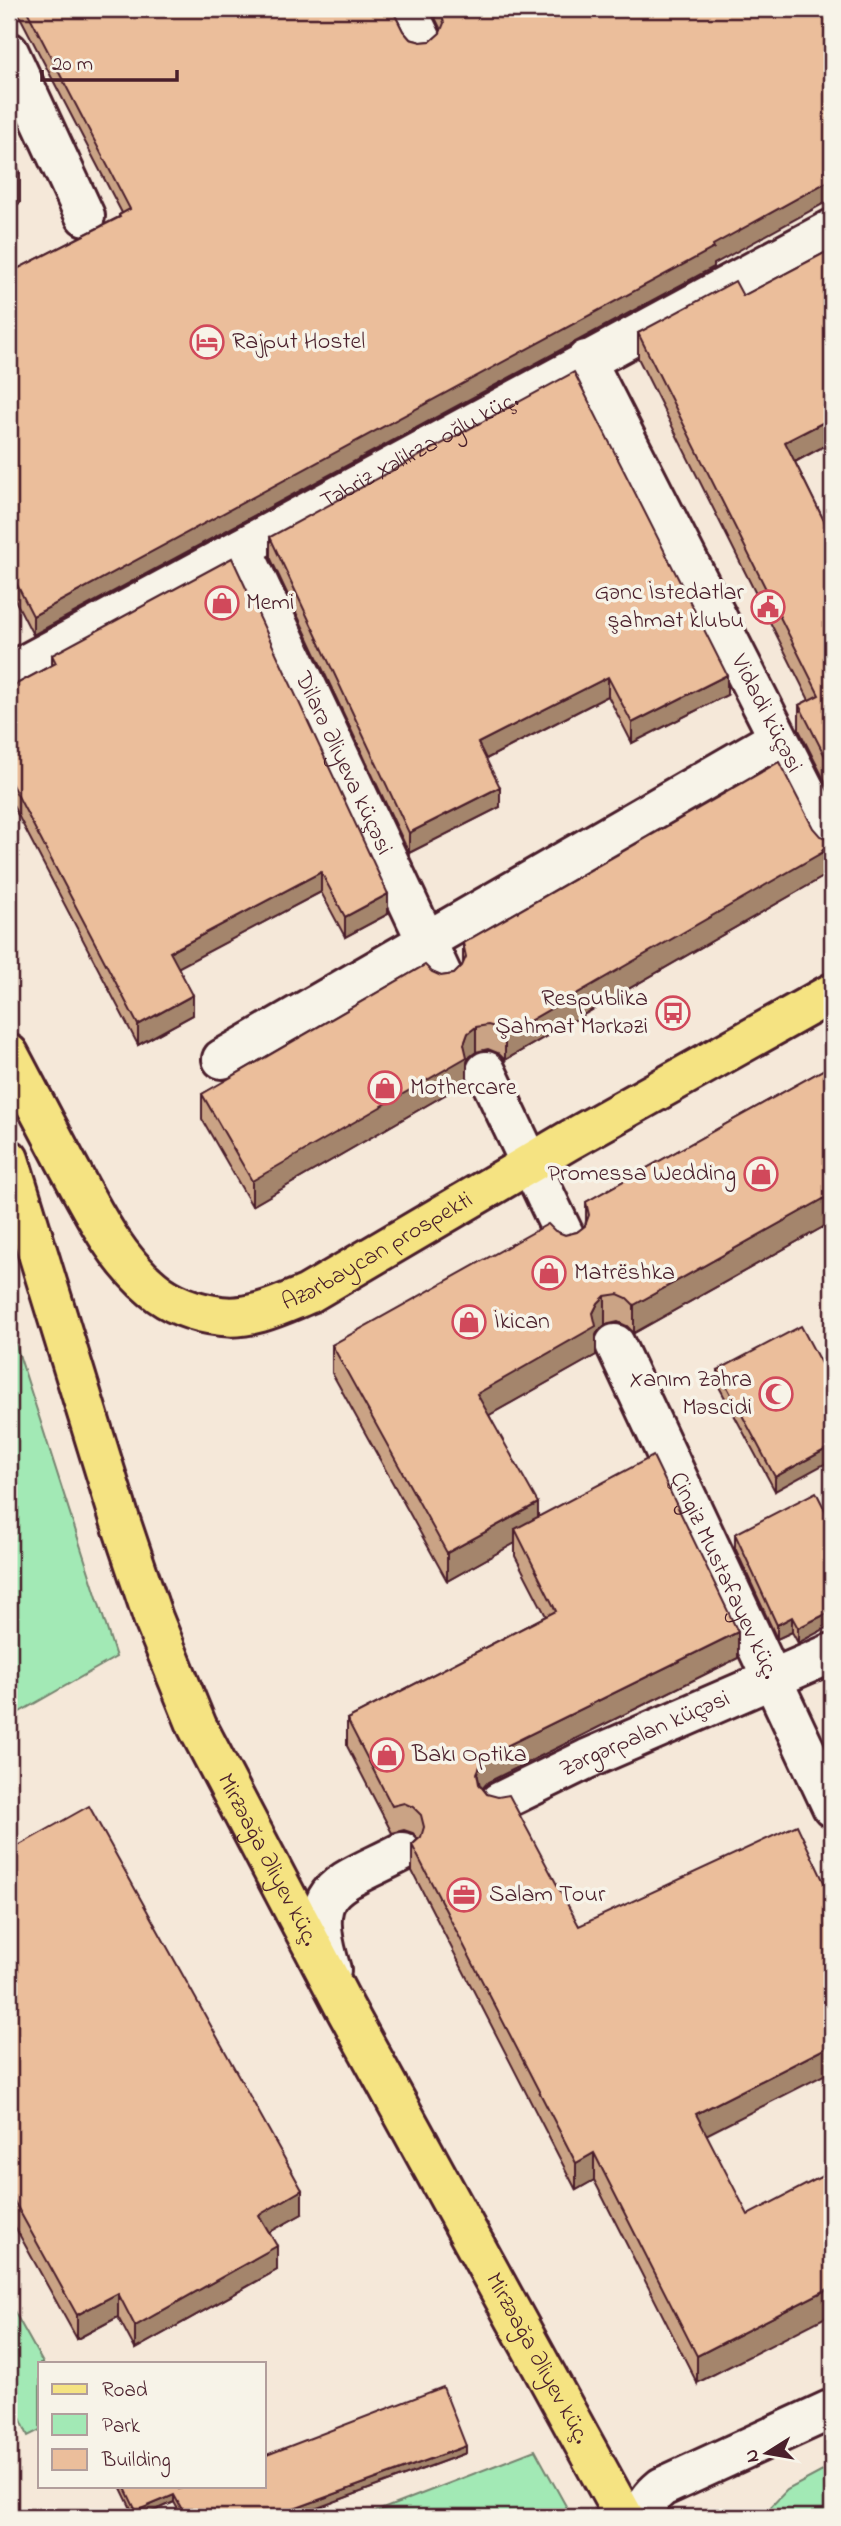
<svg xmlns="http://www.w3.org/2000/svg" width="841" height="2526" viewBox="0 0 841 2526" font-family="'Indie Flower',sans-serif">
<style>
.green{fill:#a2e9b5;stroke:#768470;stroke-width:2}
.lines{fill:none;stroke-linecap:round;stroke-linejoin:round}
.minor-casing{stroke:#4a1f2b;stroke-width:44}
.major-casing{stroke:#4a1f2b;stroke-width:44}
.minor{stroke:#f7f3e8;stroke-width:38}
.major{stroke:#f5e382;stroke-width:38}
.wall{fill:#caa385;stroke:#4a1f2b;stroke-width:2}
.shaded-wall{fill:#a4856c;stroke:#4a1f2b;stroke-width:2}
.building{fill:#ebbe9b;stroke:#4a1f2b;stroke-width:2}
.labels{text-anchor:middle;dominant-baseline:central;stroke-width:7;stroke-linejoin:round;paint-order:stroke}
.poi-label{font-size:24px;fill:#4a1f2b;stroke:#f7f3e8;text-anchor:start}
.street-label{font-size:24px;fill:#4a1f2b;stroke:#f7f3e8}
</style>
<rect width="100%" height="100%" fill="#f5e8d9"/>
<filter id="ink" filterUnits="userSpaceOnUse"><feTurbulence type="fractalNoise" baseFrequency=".0143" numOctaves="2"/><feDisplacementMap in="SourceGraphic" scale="14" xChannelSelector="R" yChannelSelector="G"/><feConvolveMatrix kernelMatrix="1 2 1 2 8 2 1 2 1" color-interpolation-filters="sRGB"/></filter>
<g filter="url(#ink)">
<g class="green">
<path d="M 9,1323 L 116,1657 L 9,1718 Z"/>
<path d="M 9,2302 L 43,2363 L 40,2363 L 40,2430 L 28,2436 L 9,2393 Z"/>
<path d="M 535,2450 L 572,2517 L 362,2517 Z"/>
<path d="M 832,2466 L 832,2517 L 761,2517 L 787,2490 Z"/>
</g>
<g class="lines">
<defs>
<g id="minor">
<path d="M 407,9 L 422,40"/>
<path d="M 9,52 L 85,216"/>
<path id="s1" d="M 586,360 L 832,843"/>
<path id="s2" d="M 242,548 L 444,979"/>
<path id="s3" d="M 9,673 C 284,526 557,375 832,229"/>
<path d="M 222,1059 L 778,738"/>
<path d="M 486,1071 L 567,1241"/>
<path id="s4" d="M 615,1344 L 832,1807"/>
<path id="s5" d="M 499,1802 L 587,1759 L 832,1653"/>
<path d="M 331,1970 C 305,1885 335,1887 402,1852"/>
<path d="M 645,2517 C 645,2503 651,2496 662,2487 L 832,2409"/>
</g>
<g id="major">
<path id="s6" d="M 9,1054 C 28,1090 47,1126 66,1162 C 90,1206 114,1257 153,1289 C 172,1305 197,1313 221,1316 C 251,1320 281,1305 308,1294 L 568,1141 L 832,993"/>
<path id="s7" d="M 9,1159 L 120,1520 L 153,1618 L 197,1726 L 345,2008 L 624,2517"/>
</g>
</defs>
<use href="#minor" class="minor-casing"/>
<use href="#major" class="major-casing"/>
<use href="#minor" class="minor"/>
<use href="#major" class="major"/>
</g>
<g class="wall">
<path d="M 16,9 L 392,9 L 403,31 L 410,39 L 421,42 L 431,41 L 440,33 L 441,30 L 431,9 L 832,9 L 714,264 L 714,267 L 33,635 L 9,588 L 9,273 L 119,217 L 119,215 L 122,213 Z"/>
<path d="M 832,249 L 832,442 L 795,462 L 832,537 L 832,795 L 799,730 L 799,705 L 809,700 L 638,358 L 638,333 L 743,296 Z"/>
<path d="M 270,537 L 727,695 L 632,743 L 608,696 L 486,759 L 500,807 L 409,853 L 270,557 Z"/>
<path d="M 52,655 L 388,914 L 345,937 L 321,892 L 178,967 L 193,1015 L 138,1045 L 9,798 L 9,688 L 52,665 Z"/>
<path d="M 823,874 L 823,877 L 505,1060 L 498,1053 L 488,1049 L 476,1052 L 468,1058 L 467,1062 L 467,1082 L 252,1206 L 202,1119 L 202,1094 L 432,972 L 441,976 L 454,974 L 462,966 L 463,964 L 463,943 Z"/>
<path d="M 832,1065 L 832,1222 L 634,1333 L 627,1326 L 618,1322 L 605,1325 L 598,1331 L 596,1335 L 596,1355 L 489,1415 L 538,1517 L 738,1658 L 488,1782 L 483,1788 L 579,1926 L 707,2135 L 697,2383 L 594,2180 L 576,2190 L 412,1871 L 412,1845 L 418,1839 L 413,1833 L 404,1830 L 392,1833 L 347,1746 L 347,1719 L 546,1616 L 515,1556 L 515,1543 L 447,1581 L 332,1373 L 332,1345 L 555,1231 L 565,1235 L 577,1232 L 585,1226 L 586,1221 L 586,1202 Z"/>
<path d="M 718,1370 L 832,1384 L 775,1491 L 718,1385 Z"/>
<path d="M 830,1520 L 798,1643 L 792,1632 L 777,1639 L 735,1548 L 735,1534 Z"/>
<path d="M 9,1851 L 302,2214 L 269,2232 L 277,2270 L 135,2349 L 118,2317 L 77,2339 L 9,2216 Z"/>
<path d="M 466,2453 L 293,2517 L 182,2517 L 174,2502 L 140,2517 L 135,2517 L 120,2486 L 177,2486 L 179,2489 Z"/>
</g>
<g class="shaded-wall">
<path d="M 20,172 L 20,203 L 9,209 L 9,178 Z"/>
<path d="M 832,179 L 832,199 L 714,264 L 714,267 L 33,635 L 33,616 Z"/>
<path d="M 832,418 L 832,442 L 785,467 L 785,442 Z"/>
<path d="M 727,675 L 727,695 L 632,743 L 632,723 Z"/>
<path d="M 608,677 L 608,696 L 478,763 L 478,743 Z"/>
<path d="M 500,787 L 500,807 L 409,853 L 409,833 Z"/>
<path d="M 832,844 L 832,869 L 823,874 L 823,877 L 505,1060 L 505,1035 Z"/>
<path d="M 321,872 L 321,892 L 170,972 L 170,952 Z"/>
<path d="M 388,894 L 388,914 L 345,937 L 345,917 Z"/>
<path d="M 193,995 L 193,1015 L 138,1045 L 138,1025 Z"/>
<path d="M 476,1027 L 476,1052 L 468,1058 L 467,1062 L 467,1082 L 252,1206 L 252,1181 L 464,1044 L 468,1033 Z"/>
<path d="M 832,1194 L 832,1222 L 634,1333 L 634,1305 Z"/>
<path d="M 605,1296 L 605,1325 L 598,1331 L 596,1335 L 596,1355 L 477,1422 L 477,1394 L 593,1313 L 598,1303 Z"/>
<path d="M 832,1446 L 832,1460 L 775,1491 L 775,1477 Z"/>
<path d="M 538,1503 L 538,1531 L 515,1529 L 515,1543 L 447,1581 L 447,1553 Z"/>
<path d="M 832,1611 L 832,1625 L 798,1643 L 798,1628 Z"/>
<path d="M 792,1617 L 792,1632 L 777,1639 L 777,1625 Z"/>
<path d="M 738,1632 L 738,1658 L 488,1782 L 481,1790 L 477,1773 L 481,1764 L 488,1755 Z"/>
<path d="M 832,2045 L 832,2071 L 696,2140 L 696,2114 Z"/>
<path d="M 594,2153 L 594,2180 L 576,2190 L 576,2163 Z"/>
<path d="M 302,2190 L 302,2214 L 259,2238 L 259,2215 Z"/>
<path d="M 277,2246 L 277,2270 L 135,2349 L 135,2326 Z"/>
<path d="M 832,2287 L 832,2314 L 697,2383 L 697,2356 Z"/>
<path d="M 118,2293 L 118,2317 L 77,2339 L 77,2315 Z"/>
<path d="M 466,2446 L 466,2453 L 293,2517 L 272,2517 Z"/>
<path d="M 174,2495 L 174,2502 L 140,2517 L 136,2517 L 136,2511 Z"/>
</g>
<g class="building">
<path d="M 26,9 L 392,9 L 403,31 L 410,39 L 421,42 L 431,41 L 440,33 L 444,23 L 440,9 L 832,9 L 832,179 L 713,245 L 714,248 L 33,616 L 9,569 L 9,273 L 120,217 L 119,215 L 130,209 Z"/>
<path d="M 9,150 L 20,172 L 9,178 Z"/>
<path d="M 832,249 L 832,418 L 785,442 L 832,537 L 832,770 L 799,705 L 819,695 L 638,333 L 735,281 L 743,296 Z"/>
<path d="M 574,372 L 727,675 L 632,723 L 608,677 L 478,743 L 500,787 L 409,833 L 270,537 Z"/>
<path d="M 232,558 L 388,894 L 345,917 L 321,872 L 170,952 L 193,995 L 138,1025 L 9,779 L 9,688 L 56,663 L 52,655 Z"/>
<path d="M 779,762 L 813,828 L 820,836 L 832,840 L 832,844 L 822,850 L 823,852 L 505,1035 L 498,1028 L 488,1025 L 476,1027 L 468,1033 L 464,1044 L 467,1057 L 252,1181 L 202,1094 L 425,965 L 432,972 L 441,976 L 454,974 L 462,966 L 466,957 L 463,943 Z"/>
<path d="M 832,1065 L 832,1194 L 634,1305 L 627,1298 L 618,1294 L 605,1296 L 598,1303 L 593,1313 L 596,1326 L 477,1394 L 538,1503 L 447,1553 L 332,1345 L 548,1224 L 555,1231 L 565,1235 L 577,1232 L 585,1226 L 589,1215 L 586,1202 Z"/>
<path d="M 801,1326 L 832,1384 L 832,1446 L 775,1477 L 718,1370 Z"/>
<path d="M 653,1456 L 738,1632 L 488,1755 L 481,1764 L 477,1773 L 479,1784 L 487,1794 L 498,1797 L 509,1795 L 579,1926 L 797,1825 L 832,1899 L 832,2045 L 696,2114 L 748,2215 L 832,2171 L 832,2287 L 697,2356 L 594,2153 L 576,2163 L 412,1845 L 421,1837 L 424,1827 L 421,1815 L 413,1807 L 404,1803 L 392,1806 L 347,1719 L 556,1611 L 515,1529 Z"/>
<path d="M 816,1492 L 830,1520 L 832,1519 L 832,1611 L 798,1628 L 792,1617 L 777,1625 L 735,1534 Z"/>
<path d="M 89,1806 L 302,2190 L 259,2215 L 277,2246 L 135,2326 L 118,2293 L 77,2315 L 9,2192 L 9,1851 Z"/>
<path d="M 443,2387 L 466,2446 L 272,2517 L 186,2517 L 174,2495 L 136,2511 L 124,2486 L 177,2486 L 179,2489 L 188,2486 L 264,2486 L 264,2456 Z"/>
</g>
</g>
<defs>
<symbol id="hotel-ring" viewBox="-11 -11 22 22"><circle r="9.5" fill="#f7f3e8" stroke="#d1495b" stroke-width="1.5"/><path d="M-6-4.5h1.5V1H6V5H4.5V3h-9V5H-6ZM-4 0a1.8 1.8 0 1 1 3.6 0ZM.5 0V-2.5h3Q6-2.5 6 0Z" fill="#d1495b"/></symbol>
<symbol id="shop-ring" viewBox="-11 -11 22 22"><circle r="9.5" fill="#f7f3e8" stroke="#d1495b" stroke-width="1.5"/><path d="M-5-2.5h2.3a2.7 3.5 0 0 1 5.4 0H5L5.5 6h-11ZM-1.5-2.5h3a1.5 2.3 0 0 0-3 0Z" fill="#d1495b"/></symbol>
<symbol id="civic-ring" viewBox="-11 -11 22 22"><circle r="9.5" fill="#f7f3e8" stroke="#d1495b" stroke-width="1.5"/><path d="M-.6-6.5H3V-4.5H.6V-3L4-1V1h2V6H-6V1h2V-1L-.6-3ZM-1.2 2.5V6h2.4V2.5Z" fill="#d1495b"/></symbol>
<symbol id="bus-ring" viewBox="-11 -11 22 22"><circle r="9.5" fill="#f7f3e8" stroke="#d1495b" stroke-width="1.5"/><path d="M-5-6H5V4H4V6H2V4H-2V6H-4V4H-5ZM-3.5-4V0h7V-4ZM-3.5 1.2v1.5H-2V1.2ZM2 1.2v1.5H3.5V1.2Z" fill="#d1495b"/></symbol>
<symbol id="mosque-ring" viewBox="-11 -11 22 22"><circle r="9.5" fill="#f7f3e8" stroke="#d1495b" stroke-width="1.5"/><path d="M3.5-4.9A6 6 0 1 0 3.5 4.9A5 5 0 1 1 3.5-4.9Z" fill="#d1495b"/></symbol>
<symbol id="office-ring" viewBox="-11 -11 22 22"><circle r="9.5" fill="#f7f3e8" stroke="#d1495b" stroke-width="1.5"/><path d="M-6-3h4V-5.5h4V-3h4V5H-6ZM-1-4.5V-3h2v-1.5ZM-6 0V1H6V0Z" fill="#d1495b"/></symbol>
</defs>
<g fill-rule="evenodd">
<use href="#hotel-ring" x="188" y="323" width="38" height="38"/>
<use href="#shop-ring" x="203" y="584" width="38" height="38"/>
<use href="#civic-ring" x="749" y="588" width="38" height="38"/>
<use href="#bus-ring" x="654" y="994" width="38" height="38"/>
<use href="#shop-ring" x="366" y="1069" width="38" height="38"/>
<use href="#shop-ring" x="742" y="1155" width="38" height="38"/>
<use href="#shop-ring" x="530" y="1254" width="38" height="38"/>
<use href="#shop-ring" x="450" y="1303" width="38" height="38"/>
<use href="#mosque-ring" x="757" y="1375" width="38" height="38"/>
<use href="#shop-ring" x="368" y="1736" width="38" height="38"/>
<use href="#office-ring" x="445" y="1876" width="38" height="38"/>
</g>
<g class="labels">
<g class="poi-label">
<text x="232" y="342">Rajput Hostel</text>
<text x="744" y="593" text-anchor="end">Gənc İstedatlar<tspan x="744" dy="28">şahmat klubu</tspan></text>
<text x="246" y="603">Memi</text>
<text x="648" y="999" text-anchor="end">Respublika<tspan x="648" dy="28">Şahmat Mərkəzi</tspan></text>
<text x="410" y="1088">Mothercare</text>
<text x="736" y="1174" text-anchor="end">Promessa Wedding</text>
<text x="574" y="1273">Matrëshka</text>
<text x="494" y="1322">İkican</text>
<text x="752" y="1380" text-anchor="end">Xanım Zəhra<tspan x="752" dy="28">Məscidi</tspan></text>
<text x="412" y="1755">Bakı Optika</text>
<text x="489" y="1895">Salam Tour</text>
</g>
<g class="street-label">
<text stroke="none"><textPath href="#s3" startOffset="467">Təbriz Xəlilrza oğlu küç.</textPath></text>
<text stroke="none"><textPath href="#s1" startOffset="397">Vidadi küçəsi</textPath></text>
<text stroke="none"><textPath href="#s2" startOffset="238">Dilarə Əliyeva küçəsi</textPath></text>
<text stroke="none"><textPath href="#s6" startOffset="523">Azərbaycan prospekti</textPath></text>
<text stroke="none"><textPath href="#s4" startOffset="256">Çingiz Mustafayev küç.</textPath></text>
<text stroke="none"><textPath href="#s5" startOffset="161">Zərgərpalan küçəsi</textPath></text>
<text stroke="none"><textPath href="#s7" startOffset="749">Mirzəağa Əliyev küç.</textPath></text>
<text stroke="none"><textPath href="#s7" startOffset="1316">Mirzəağa Əliyev küç.</textPath></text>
</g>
</g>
<rect width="841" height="2526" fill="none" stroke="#f7f3e8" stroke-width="35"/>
<rect x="18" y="18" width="806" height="2491" fill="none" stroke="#4a1f2b" stroke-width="2.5" filter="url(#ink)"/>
<rect x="38" y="2362" width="228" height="126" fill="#f7f3e8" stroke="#b29e9c" stroke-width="2"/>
<rect x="52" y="2384" width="35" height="10" fill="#f5e382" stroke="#b29e9c" stroke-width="2"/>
<text x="102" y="2396" font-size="21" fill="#4a1f2b">Road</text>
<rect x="52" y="2414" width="35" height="21" fill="#a2e9b5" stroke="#b29e9c" stroke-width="2"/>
<text x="102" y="2432" font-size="21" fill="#4a1f2b">Park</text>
<rect x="52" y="2449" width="35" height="21" fill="#ebbe9b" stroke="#b29e9c" stroke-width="2"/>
<text x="102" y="2466" font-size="21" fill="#4a1f2b">Building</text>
<g transform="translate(767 2453) rotate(259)" stroke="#f7f3e8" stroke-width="5" paint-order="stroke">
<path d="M0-5L12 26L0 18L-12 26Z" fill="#4a1f2b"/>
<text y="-10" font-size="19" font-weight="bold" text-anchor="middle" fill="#4a1f2b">N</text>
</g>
<path d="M42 70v10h135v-10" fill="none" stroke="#4a1f2b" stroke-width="3.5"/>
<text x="52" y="70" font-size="21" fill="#4a1f2b" stroke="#f7f3e8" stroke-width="5" paint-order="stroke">20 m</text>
</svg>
